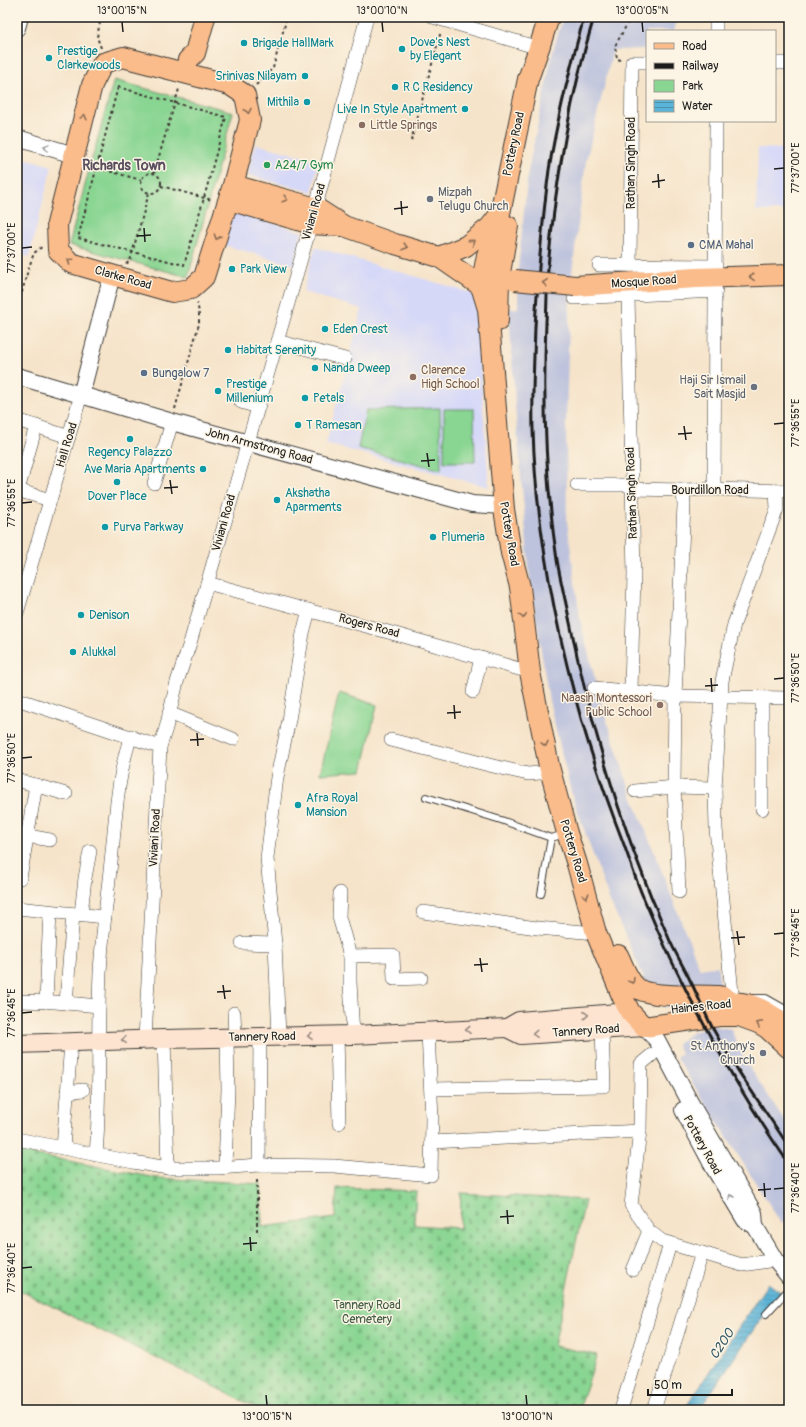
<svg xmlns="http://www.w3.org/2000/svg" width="806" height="1427" viewBox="0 0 806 1427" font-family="Pangolin,sans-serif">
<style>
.built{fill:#d6d8f8}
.railway{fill:#bec3dd}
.green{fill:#89d592;stroke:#527857}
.cemetery{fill:url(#cemetery-stones);stroke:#527857}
.water{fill:url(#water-rules);stroke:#3b687a}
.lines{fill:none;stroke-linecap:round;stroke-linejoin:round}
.service-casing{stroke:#3d3a36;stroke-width:8}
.minor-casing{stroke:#3d3a36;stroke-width:14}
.tertiary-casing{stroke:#3d3a36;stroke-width:18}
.secondary-casing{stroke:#3d3a36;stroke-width:20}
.primary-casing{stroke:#3d3a36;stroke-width:22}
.path{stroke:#3d3a36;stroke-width:2;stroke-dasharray:3 3;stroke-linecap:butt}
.service{stroke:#fff;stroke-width:6}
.minor{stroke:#fff;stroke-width:13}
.tertiary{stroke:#fff;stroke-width:16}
.secondary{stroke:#fde4d1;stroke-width:18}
.primary{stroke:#fabc8b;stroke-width:20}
.rail{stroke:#1c1c1c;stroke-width:3}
.primary-bridge-casing{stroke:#3d3a36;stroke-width:22;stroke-linecap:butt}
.primary-bridge{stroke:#fabc8b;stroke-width:20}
.oneway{stroke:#8b6c54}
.oneway2{stroke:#999}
.oneway3{stroke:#988a80}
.ticks{fill:none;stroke:#1c1c1c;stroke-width:1.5}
.culture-dot{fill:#0f9aa8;stroke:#fcf5e5;stroke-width:1.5}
.education-dot{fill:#8d6e63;stroke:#fcf5e5;stroke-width:1.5}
.leisure-dot{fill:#2e9e5b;stroke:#fcf5e5;stroke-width:1.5}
.worship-dot{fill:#6b7280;stroke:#fcf5e5;stroke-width:1.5}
.service-dot{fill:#5c6f8a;stroke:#fcf5e5;stroke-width:1.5}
.labels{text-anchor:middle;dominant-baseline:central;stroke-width:3;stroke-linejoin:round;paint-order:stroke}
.culture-label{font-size:12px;fill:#0d838f;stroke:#fcf5e5;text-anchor:start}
.education-label{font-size:12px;fill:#785e54;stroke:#fcf5e5;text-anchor:start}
.street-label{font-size:12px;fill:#1c1c1c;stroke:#fcf5e5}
.leisure-label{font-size:12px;fill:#27864d;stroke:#fcf5e5;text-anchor:start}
.worship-label{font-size:12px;fill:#5b616d;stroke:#fcf5e5;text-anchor:end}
.service-label{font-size:12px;fill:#4e5e75;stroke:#fcf5e5;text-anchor:start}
.park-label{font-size:12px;fill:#425d45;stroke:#fcf5e5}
.water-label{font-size:13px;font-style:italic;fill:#355967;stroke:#fcf5e5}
.quarter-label{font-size:14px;font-weight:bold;fill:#594e5e;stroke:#fcf5e5}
.neatline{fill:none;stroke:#1c1c1c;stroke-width:1.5}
.ticks-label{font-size:10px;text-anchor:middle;fill:#1c1c1c}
</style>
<defs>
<pattern id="cemetery-stones" width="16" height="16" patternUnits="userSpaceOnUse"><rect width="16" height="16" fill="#89d592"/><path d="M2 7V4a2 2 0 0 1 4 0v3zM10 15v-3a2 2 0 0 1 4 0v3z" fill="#76b67d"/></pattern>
<pattern id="water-rules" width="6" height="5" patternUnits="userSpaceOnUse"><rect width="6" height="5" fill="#5ab4d8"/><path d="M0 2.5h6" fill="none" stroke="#4a92ae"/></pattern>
</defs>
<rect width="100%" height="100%" fill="#fcf5e5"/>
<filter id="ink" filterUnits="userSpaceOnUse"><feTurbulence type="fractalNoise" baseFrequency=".025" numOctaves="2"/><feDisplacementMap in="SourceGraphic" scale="8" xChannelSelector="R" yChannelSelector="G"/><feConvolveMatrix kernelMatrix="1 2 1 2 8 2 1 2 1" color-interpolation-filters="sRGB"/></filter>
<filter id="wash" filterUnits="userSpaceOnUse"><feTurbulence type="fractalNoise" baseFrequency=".012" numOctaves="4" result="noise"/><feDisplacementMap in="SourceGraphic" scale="16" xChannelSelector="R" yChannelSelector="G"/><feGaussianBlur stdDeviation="0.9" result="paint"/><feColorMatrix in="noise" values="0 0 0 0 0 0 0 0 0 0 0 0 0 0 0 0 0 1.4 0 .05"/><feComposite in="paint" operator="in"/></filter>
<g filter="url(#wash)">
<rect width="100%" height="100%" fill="#f6e4ca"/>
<g class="built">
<path d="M 255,144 L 319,160 L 312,192 L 248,175 Z"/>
<path d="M 758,148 L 789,149 L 789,211 L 756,211 Z"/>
<path d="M 17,156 L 52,166 L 29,257 L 17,254 Z"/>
<path d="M 231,210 L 302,232 L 294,265 L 220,244 Z"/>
<path d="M 315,247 L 475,294 L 489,487 L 326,444 L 362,309 L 303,292 Z"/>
</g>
<g class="railway">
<path d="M 563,17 L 678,17 L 674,31 L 647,31 L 647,49 L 613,50 L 586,161 L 570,289 L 566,422 L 567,521 L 580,620 L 602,706 L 631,793 L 700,969 L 718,966 L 721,998 L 663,1007 L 660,999 L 647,985 L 609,899 L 572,796 L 549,701 L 530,580 L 515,406 L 509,309 L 518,308 L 518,270 L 528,171 L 553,51 Z"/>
<path d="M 714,1026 L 731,1029 L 743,1058 L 789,1127 L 789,1218 L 781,1223 L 676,1057 L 681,1053 L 677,1044 L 693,1032 Z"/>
</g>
<g class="green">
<path d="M 114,80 L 233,112 L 188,277 L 69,245 L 90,166 Z"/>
<path d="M 440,408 L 441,470 L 358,448 L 366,410 Z"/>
<path d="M 444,409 L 474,409 L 475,462 L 444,462 Z"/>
<path d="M 339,693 L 377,705 L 362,771 L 320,774 Z"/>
</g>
<path class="cemetery" d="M 17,1151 L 157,1178 L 261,1184 L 262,1227 L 335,1218 L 337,1188 L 416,1191 L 414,1225 L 460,1228 L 461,1193 L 585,1200 L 554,1346 L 597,1355 L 579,1410 L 261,1410 L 17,1289 Z"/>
<path class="water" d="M 768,1283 L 783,1294 L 758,1323 L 699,1410 L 684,1410 Z"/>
</g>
<g filter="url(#ink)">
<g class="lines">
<defs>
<g id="service">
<path d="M 426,797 L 501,820 L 551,838 L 565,834"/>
<path d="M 541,894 L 551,838"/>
<path d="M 752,998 L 766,998 L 789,1011"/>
<path d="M 766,1314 L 789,1289"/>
</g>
<g id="minor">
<path d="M 433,17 L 539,48"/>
<path d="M 716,31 L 716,17"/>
<path d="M 775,63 L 789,63"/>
<path d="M 599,265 L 716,266"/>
<path d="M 630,265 L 632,62 L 647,62"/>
<path d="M 628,295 L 634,574 L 631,691"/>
<path d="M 574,298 L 716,291"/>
<path d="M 277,341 L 345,359"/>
<path d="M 241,402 L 258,407"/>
<path d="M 17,420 L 69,437"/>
<path d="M 154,483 L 172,422"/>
<path d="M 577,485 L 631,485"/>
<path d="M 632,489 L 683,490 L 714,489 L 789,491"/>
<path d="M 714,489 L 716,121"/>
<path d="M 17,490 L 50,500"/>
<path d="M 18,490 L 36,426"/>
<path d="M 207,583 L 381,630 L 530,672"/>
<path d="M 17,613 C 38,540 60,468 81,395"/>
<path d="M 594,688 L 675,696 L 789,698"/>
<path d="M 473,692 L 481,658"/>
<path d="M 17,699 L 160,747"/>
<path d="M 169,713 L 233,739"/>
<path d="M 391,740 L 493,766 L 528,774 L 551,772"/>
<path d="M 17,780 L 66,794"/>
<path d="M 635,791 L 674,787 L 715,788"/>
<path d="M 762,809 L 762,698"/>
<path d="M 17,834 L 50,840"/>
<path d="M 17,878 L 20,878 L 36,785"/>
<path d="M 679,892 L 674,787 L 675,696 L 684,505 L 683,490"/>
<path d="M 340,893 L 339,917 L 350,956"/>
<path d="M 17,908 L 105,917"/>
<path d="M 423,912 L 537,928 L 596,933"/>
<path d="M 81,914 L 85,878 L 90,851"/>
<path d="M 242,943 L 275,944"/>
<path d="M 17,1001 L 55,1002 L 99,1006"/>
<path d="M 46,1002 L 50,912"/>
<path d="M 66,1003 L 73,914"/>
<path d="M 733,1003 L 716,829 L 715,788 L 722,681 L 734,624 L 777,509 L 776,491"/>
<path d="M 234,1013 L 235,1037"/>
<path d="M 337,1035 L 339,1123"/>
<path d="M 353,1035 L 350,982 L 350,956 L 393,955 L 394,979 L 421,978"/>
<path d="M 279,1037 L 275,944 L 267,858 L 277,777 L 289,720 L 303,633 L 309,610"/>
<path d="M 145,1039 L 160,747 L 166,728 L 177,682 L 190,643 L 311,224 L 367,17"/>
<path d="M 164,1039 L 168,1168"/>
<path d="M 653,1054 L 641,1064 L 640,1131 L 631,1205 L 649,1231 L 662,1241 L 742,1265 L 775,1260"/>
<path d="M 431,1089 L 604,1086 L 602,1030"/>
<path d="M 67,1092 L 83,1090"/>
<path d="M 17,1139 L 133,1162 L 168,1168 L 218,1168 L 259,1165 L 334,1166 L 431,1175 L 432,1119 L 428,1032"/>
<path d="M 432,1142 L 640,1131"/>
<path d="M 63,1148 L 71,1043"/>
<path d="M 96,1155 C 101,1094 97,1034 100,973 C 102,933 108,892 112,852 C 116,813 118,773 131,736"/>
<path d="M 259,1165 L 260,1037"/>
<path d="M 225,1167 L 228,1089 L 227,1037"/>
<path d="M 633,1270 L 649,1231"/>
<path d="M 621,1410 L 670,1244"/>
<path d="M 654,1410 L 702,1253"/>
</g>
<g id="tertiary">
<path d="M 17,28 L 20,17"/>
<path d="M 17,138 L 74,155"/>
<path d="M 17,376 L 172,422 L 472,504 L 504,506"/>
<path d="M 81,395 L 112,275"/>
<path d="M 644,1027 L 657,1040 L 691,1104 L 754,1213 L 755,1226 L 775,1260 L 789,1277"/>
<path d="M 683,1110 L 715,1170 L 745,1220 L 755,1226"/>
</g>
<g id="secondary">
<path d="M 507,1028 L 521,1035 L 644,1027"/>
<path d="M 17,1044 L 164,1039 L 353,1035 L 507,1028 L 519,1021 L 630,1012"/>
</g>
<g id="primary">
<path d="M 549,17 L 539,48 L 528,79 L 497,228 L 487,255 L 481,286 L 488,309 L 504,509 L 511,553 L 520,587 L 530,672 L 549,766 L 567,833 L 577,864 L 596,933 L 622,996 L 630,1012 L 644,1027 L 719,1016 L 739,1016 L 758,1023 L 767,1028 L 789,1048"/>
<path d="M 185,72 L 188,60 L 195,53 L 205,17"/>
<path d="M 233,185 L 204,277 L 191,289 L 172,292 L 112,275 L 71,263 L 58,250 L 57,224 L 92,85 L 103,63 L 123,57 L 230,85 L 245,95 L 250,120 L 233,185 L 316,208 L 344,226 L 395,244 L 439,257 L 481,286"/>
<path d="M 229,200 L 311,224 L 343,226"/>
<path d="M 439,257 L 466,246 L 490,227 L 497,218"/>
<path d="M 575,286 L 696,278 L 789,275"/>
<path d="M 498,321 L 499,279 L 508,226"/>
<path d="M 618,955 C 623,965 627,979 636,987 C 648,999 699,994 717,996 L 724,997 L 733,1003"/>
<path d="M 729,1003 C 751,999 772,1015 789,1027"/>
</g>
</defs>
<use href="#service" class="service-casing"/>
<use href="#minor" class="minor-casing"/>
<use href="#tertiary" class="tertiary-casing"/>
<use href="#secondary" class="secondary-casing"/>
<use href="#primary" class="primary-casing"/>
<g class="path">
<path d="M 601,17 L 603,17"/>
<path d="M 101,48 L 97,37 L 101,17"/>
<path d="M 621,60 L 617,59 L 615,46 L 631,17"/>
<path d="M 256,85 L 273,68 L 287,17"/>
<path d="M 118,87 L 226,117 L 204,198 L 184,265 L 78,238 Z"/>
<path d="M 411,141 L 441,31"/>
<path d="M 87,165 L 141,180"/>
<circle cx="151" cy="183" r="10"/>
<path d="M 154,173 L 179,89"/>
<path d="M 161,186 L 212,200"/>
<path d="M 126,264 L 130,261 L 149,193"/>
<path d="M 17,310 L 28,270 L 34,253 L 43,246"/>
<path d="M 175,409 L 199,324 L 199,312 L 197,303"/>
<path d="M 257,1231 L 257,1177"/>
</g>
<use href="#service" class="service"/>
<use href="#minor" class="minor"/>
<use href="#tertiary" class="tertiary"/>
<use href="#secondary" class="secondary"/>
<use href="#primary" class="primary"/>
<g class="rail">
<path d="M 584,17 C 570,68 557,118 549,170 C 542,222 538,275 535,327 C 534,361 532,396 533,430 C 536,529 555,627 582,722 C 594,763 608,803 623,842 C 630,861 636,881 644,899 C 683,992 732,1081 789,1164"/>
<path d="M 594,17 C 570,98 555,184 548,268 C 547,286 547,304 546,322 C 543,401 545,481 557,560 C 560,579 565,598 569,618 C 591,728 624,838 670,941 C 676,954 683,966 689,978 C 697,994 704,1011 712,1027 C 734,1068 763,1107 789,1147"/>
</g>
<defs>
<path id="primary-bridge" d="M 515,280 L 575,286"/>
</defs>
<use href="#primary-bridge" class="primary-bridge-casing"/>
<use href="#primary-bridge" class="primary-bridge"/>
</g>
<defs><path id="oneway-chevron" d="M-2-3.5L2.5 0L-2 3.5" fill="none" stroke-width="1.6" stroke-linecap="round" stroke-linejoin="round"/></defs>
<g class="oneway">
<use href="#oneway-chevron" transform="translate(248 111) rotate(79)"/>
<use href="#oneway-chevron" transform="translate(84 117) rotate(-76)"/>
<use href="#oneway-chevron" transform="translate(285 199) rotate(16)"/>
<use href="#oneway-chevron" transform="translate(217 237) rotate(108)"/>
<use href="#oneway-chevron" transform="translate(472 242) rotate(-40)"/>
<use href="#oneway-chevron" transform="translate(405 247) rotate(17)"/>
<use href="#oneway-chevron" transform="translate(70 261) rotate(-145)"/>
<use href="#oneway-chevron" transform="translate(752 277) rotate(178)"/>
<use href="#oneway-chevron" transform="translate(545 283) rotate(-175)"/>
<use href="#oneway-chevron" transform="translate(523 616) rotate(83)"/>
<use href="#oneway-chevron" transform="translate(545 744) rotate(78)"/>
<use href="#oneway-chevron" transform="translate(586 896) rotate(75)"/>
<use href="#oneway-chevron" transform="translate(632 981) rotate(58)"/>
<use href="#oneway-chevron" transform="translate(759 1024) rotate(-153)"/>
</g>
<g class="oneway2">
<use href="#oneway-chevron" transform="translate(46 147) rotate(-163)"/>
<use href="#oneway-chevron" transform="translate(731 1197) rotate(-121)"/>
</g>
<g class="oneway3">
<use href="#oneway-chevron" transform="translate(586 1015) rotate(-4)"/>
<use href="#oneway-chevron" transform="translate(468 1030) rotate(177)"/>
<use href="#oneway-chevron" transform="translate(535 1034) rotate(176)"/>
<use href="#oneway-chevron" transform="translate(310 1036) rotate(179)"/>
<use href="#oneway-chevron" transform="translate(124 1040) rotate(177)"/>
</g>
</g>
<path class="ticks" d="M 122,22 L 123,32M 382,22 L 383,32M 642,22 L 643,32M 774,169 L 784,168M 658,174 L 659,188M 652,182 L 665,180M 401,201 L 402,215M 394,209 L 408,207M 144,228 L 145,242M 137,236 L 151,235M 22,248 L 32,247M 774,424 L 784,423M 684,426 L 686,440M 678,434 L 692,433M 427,453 L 429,467M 421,461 L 435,460M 170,480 L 172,494M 164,488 L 178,487M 22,503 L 32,502M 711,678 L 712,692M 774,679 L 784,678M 705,686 L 718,685M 454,705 L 455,719M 447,713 L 461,712M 197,733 L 198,746M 190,740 L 204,739M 22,758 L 32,757M 737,931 L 739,945M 774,934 L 784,933M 731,938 L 745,937M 480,958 L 482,972M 474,965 L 488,964M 223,985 L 225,999M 217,992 L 231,991M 22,1013 L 32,1012M 764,1183 L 765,1197M 774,1189 L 784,1188M 758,1190 L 771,1189M 507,1210 L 508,1224M 500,1217 L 514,1216M 250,1237 L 251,1251M 243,1244 L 257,1243M 22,1268 L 32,1267M 266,1395 L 267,1405M 526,1395 L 527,1405"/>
<g class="culture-dot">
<circle cx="244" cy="43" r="4"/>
<circle cx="402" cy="49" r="4"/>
<circle cx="49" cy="58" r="4"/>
<circle cx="305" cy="76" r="4"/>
<circle cx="395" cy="87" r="4"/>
<circle cx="307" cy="102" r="4"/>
<circle cx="465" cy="109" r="4"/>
<circle cx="232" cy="269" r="4"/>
<circle cx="325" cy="329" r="4"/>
<circle cx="228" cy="350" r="4"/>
<circle cx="315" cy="368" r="4"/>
<circle cx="218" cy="391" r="4"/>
<circle cx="305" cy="398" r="4"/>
<circle cx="298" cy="425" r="4"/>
<circle cx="130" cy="439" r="4"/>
<circle cx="203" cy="469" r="4"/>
<circle cx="117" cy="482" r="4"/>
<circle cx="277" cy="500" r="4"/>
<circle cx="105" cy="527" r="4"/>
<circle cx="433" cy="537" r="4"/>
<circle cx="81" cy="615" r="4"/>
<circle cx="73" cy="652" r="4"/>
<circle cx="298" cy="805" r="4"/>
</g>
<g class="education-dot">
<circle cx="362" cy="125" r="4"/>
<circle cx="413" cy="377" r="4"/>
<circle cx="660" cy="705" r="4"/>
</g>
<circle class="leisure-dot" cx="267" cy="165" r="4"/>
<g class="worship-dot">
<circle cx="430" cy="199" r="4"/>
<circle cx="754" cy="387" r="4"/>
<circle cx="763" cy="1053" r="4"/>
</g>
<g class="service-dot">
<circle cx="691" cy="245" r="4"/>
<circle cx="144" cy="373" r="4"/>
</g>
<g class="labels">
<g class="culture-label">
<text x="410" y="42">Dove's Nest<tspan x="410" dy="14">by Elegant</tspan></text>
<text x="252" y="43">Brigade HallMark</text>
<text x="57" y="51">Prestige<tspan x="57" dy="14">Clarkewoods</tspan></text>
<text x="297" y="76" text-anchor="end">Srinivas Nilayam</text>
<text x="403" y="87">R C Residency</text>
<text x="299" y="102" text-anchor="end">Mithila</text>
<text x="457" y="109" text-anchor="end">Live In Style Apartment</text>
<text x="240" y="269">Park View</text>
<text x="333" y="329">Eden Crest</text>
<text x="236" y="350">Habitat Serenity</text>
<text x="323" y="368">Nanda Dweep</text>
<text x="226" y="384">Prestige<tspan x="226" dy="14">Millenium</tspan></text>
<text x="313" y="398">Petals</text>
<text x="306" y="425">T Ramesan</text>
<text x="130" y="452" text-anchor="middle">Regency Palazzo</text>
<text x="195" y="469" text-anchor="end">Ave Maria Apartments</text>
<text x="285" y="493">Akshatha<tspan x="285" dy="14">Aparments</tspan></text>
<text x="117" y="496" text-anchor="middle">Dover Place</text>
<text x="113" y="527">Purva Parkway</text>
<text x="441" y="537">Plumeria</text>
<text x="89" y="615">Denison</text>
<text x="81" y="652">Alukkal</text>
<text x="306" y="798">Afra Royal<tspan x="306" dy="14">Mansion</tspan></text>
</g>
<g class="education-label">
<text x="370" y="125">Little Springs</text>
<text x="421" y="370">Clarence<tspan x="421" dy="14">High School</tspan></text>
<text x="652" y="698" text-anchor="end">Naasih Montessori<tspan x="652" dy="14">Public School</tspan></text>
</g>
<g class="street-label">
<text transform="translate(514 144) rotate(-78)">Pottery Road</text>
<text transform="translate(631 163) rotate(-90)">Rathan Singh Road</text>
<text transform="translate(314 212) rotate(-74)">Viviani Road</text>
<text transform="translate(123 278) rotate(16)">Clarke Road</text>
<text transform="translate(644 282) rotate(-4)">Mosque Road</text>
<text transform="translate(67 445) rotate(-73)">Hall Road</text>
<text transform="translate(259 446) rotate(15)">John Armstrong Road</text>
<text x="710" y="490">Bourdillon Road</text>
<text transform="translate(632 493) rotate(-92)">Rathan Singh Road</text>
<text transform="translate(224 523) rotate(-74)">Viviani Road</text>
<text transform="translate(509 534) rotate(80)">Pottery Road</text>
<text transform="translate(369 626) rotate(15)">Rogers Road</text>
<text transform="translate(155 838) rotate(-87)">Viviani Road</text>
<text transform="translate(573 851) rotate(73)">Pottery Road</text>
<text transform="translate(701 1007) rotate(-6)">Haines Road</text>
<text transform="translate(586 1031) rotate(-4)">Tannery Road</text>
<text transform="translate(262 1037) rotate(-1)">Tannery Road</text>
<text transform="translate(702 1145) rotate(61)">Pottery Road</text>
</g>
<g class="leisure-label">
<text x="275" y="165">A24/7 Gym</text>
</g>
<g class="worship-label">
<text x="438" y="192" text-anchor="start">Mizpah<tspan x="438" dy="14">Telugu Church</tspan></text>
<text x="746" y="380">Haji Sir Ismail<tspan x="746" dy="14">Sait Masjid</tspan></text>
<text x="755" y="1046">St Anthony's<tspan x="755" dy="14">Church</tspan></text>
</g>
<g class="service-label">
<text x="699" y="245">CMA Mahal</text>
<text x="152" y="373">Bungalow 7</text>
</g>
<g class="park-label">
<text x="367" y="1305">Tannery Road<tspan x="367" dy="14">Cemetery</tspan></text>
</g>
<g class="water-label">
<text transform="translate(722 1344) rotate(-57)">C200</text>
</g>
<g class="quarter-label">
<text x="124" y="165">Richards Town</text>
</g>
</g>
<rect width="806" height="1427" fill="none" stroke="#fcf5e5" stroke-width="44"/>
<rect x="646" y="30" width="130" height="92" fill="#fcf5e5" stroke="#a29e95"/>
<rect x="654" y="43" width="20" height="6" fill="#fabc8b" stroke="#a29e95"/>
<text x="682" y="50" font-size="12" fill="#1c1c1c">Road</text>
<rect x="654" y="63" width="20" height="6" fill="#1c1c1c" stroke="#a29e95"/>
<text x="682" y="70" font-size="12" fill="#1c1c1c">Railway</text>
<rect x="654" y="80" width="20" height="12" fill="#89d592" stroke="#a29e95"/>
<text x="682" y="90" font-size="12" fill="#1c1c1c">Park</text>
<rect x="654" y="100" width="20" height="12" fill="url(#water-rules)" stroke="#a29e95"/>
<text x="682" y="110" font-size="12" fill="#1c1c1c">Water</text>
<path d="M648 1389v6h84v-6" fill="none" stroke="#1c1c1c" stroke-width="2"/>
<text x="654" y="1389" font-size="12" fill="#1c1c1c" stroke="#fcf5e5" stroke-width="3" paint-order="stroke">50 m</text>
<rect x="22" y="22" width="762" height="1383" class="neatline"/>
<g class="ticks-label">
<text x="122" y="14">13°00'15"N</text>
<text x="382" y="14">13°00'10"N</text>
<text x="642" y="14">13°00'05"N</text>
<text transform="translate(795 168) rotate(-90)" y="4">77°37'00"E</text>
<text transform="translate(11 248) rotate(-90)" y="4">77°37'00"E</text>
<text transform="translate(795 423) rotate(-90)" y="4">77°36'55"E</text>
<text transform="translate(11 503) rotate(-90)" y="4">77°36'55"E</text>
<text transform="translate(795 678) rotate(-90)" y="4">77°36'50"E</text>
<text transform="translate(11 758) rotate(-90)" y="4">77°36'50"E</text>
<text transform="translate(795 933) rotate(-90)" y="4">77°36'45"E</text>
<text transform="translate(11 1013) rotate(-90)" y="4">77°36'45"E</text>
<text transform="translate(795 1188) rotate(-90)" y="4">77°36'40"E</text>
<text transform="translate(11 1268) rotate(-90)" y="4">77°36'40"E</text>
<text x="267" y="1420">13°00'15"N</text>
<text x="527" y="1420">13°00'10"N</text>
</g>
</svg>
